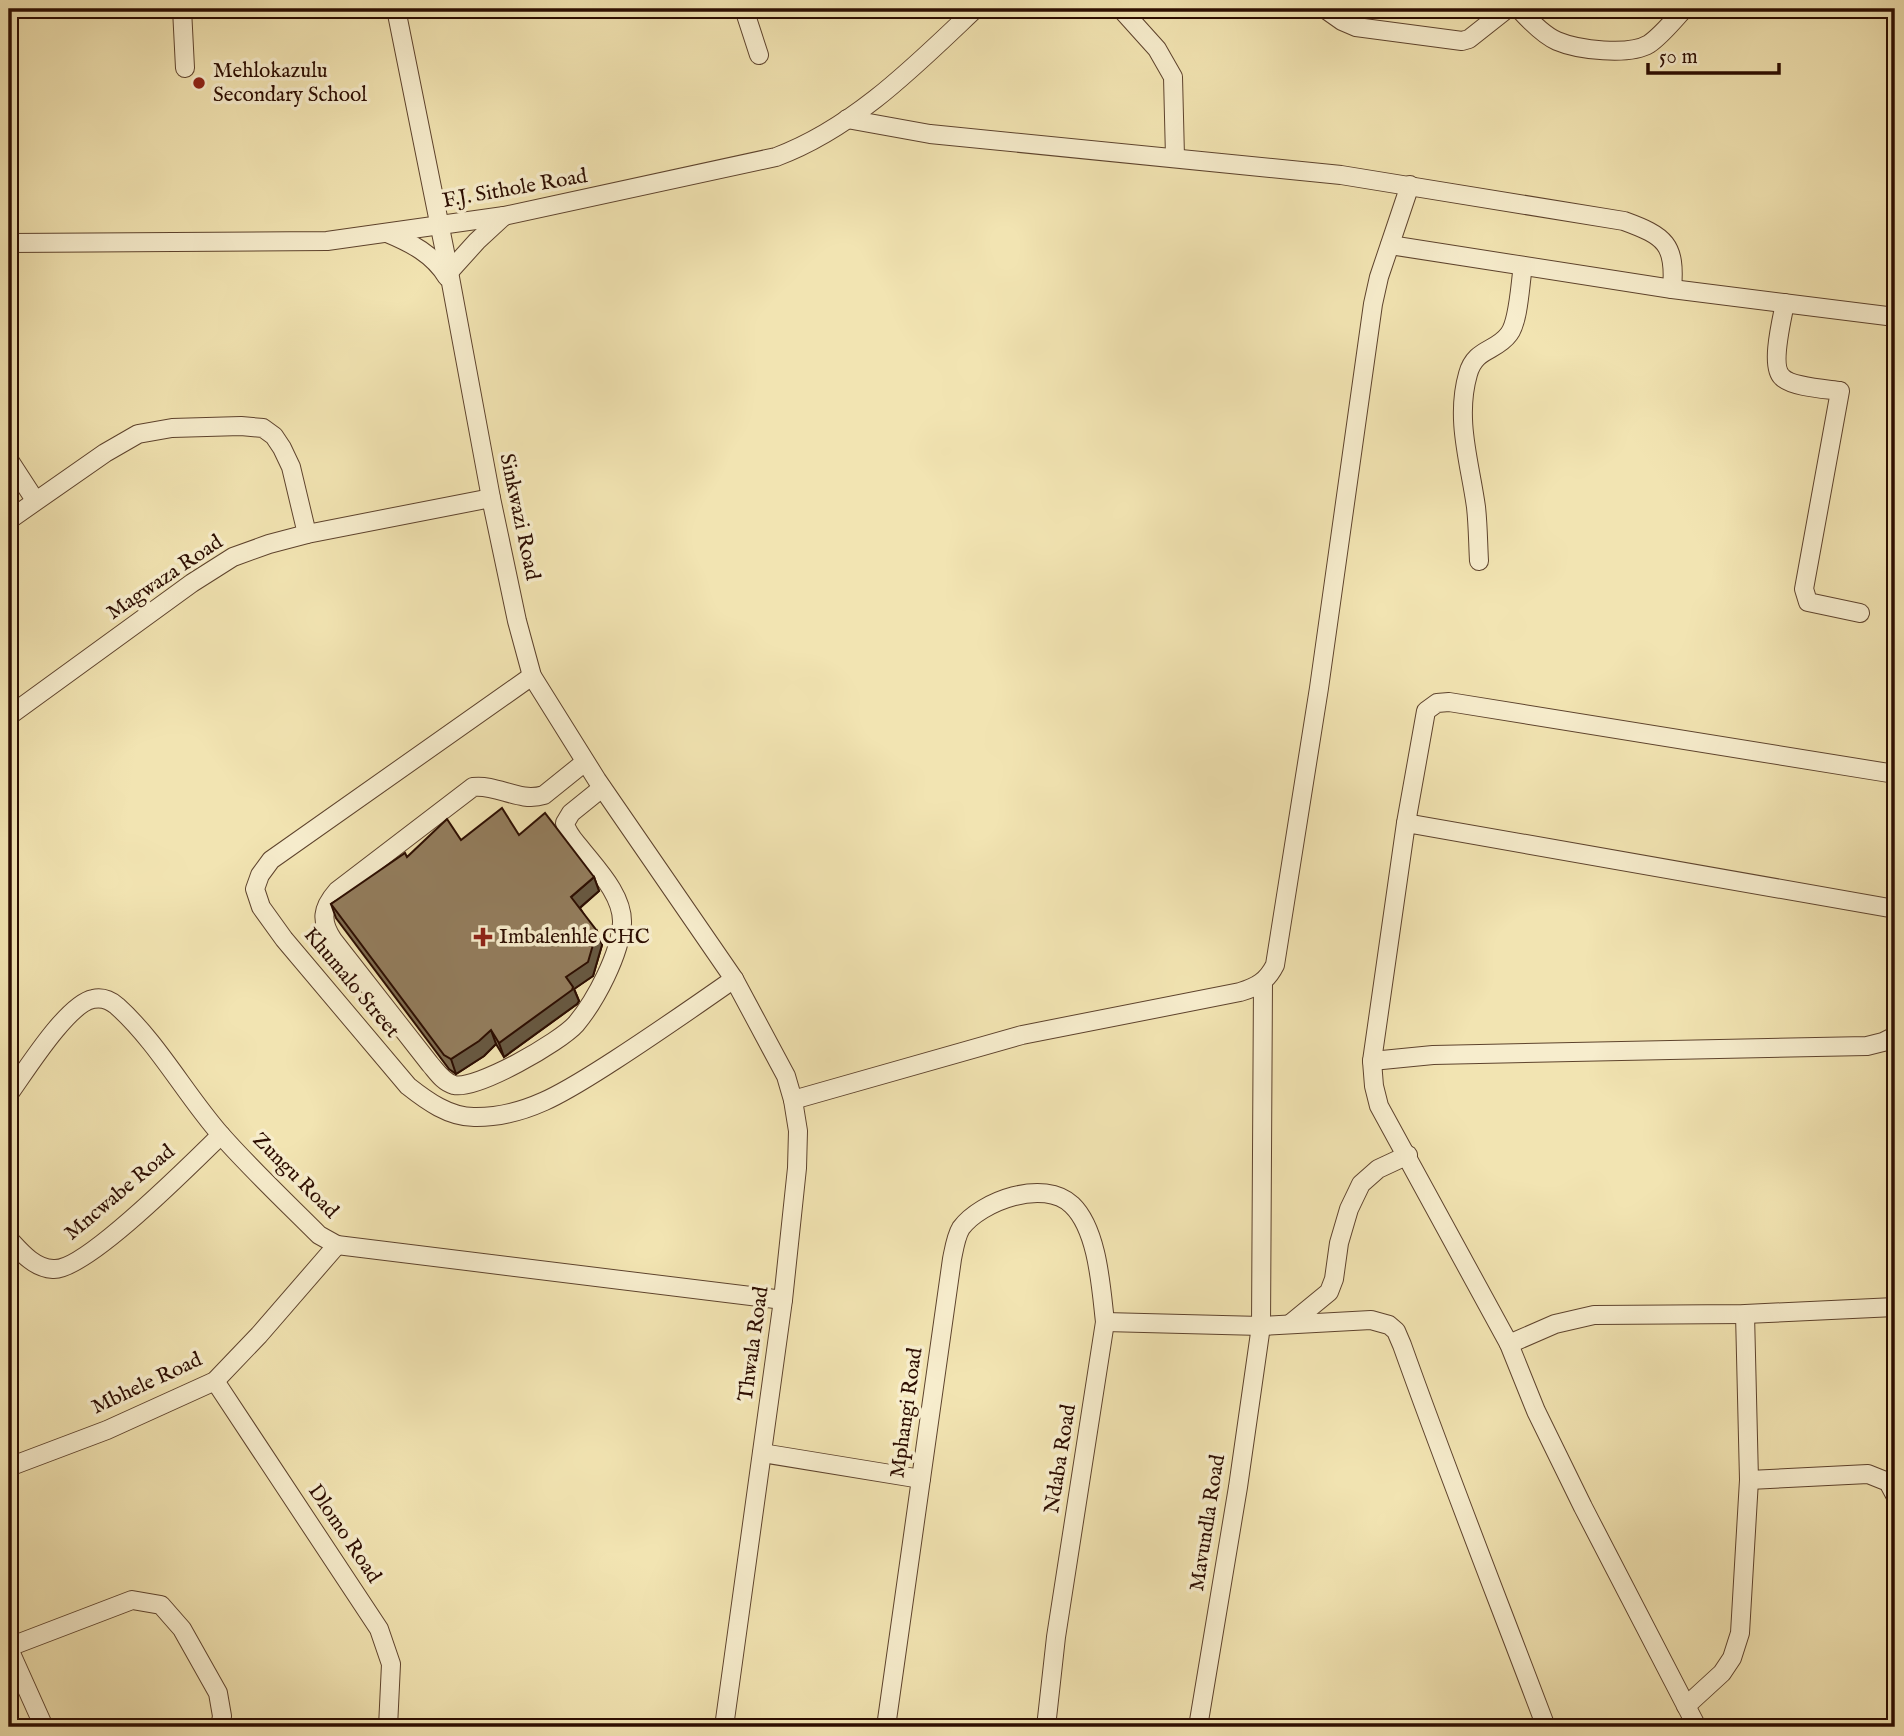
<svg xmlns="http://www.w3.org/2000/svg" width="1904" height="1736" viewBox="0 0 1904 1736" font-family="'IM FELL English',serif">
<style>
.lines{fill:none;stroke-linecap:round;stroke-linejoin:round}
.minor-casing{stroke:#5e432d;stroke-width:20}
.minor{stroke:#f7edcd;stroke-width:18}
.wall{fill:#7e6c50;stroke:#2c0d01;stroke-width:2}
.shaded-wall{fill:#675841;stroke:#2c0d01;stroke-width:2}
.building{fill:#937d5d;stroke:#2c0d01;stroke-width:2}
.poi-dot{fill:#8f2418;stroke:#f7edcd;stroke-width:2.5}
.labels{text-anchor:middle;dominant-baseline:central;stroke-width:7;stroke-linejoin:round;paint-order:stroke}
.poi-label{font-size:21px;fill:#2c0d01;stroke:#f7edcd;text-anchor:start}
.street-label{font-size:21px;fill:#2c0d01;stroke:#f7edcd}
</style>
<rect width="100%" height="100%" fill="#f2e4b2"/>
<filter id="stains"><feTurbulence type="fractalNoise" baseFrequency=".00286" numOctaves="4"/><feColorMatrix values="0 0 0 0 .2 0 0 0 0 .09 0 0 0 0 .02 0 0 0 .5 -.17"/></filter>
<radialGradient id="worn" r=".72"><stop offset=".6" stop-color="#630" stop-opacity="0"/><stop offset="1" stop-color="#630" stop-opacity=".3"/></radialGradient>
<g class="lines">
<defs>
<g id="minor">
<path d="M 182,9 L 185,68"/>
<path d="M 396,9 L 449,272 L 491,498 L 517,621 L 532,676 L 597,780 L 734,979 L 786,1076 L 793,1100 L 798,1131 L 797,1168 L 783,1300 L 724,1727"/>
<path d="M 744,9 L 759,55"/>
<path d="M 1121,9 L 1157,49 L 1173,77 L 1175,157"/>
<path d="M 1325,9 L 1342,21 L 1356,27 L 1462,41 L 1469,39 L 1507,9"/>
<path d="M 1519,9 C 1529,20 1543,35 1557,41 C 1578,50 1629,56 1649,44 C 1661,36 1674,20 1684,9"/>
<path d="M 847,119 L 930,134 L 1341,175 L 1624,221 C 1665,236 1676,244 1672,289"/>
<path d="M 387,233 C 411,243 433,254 447,277"/>
<path d="M 9,243 L 327,241 L 504,216 L 776,157 C 854,128 916,65 975,9"/>
<path d="M 1390,245 L 1672,289 L 1895,317"/>
<path d="M 449,272 L 477,241 L 504,216"/>
<path d="M 1785,303 C 1782,319 1770,366 1782,377 C 1791,387 1826,389 1840,391 L 1804,589 L 1808,602 L 1860,613"/>
<path d="M 9,460 L 35,500"/>
<path d="M 9,520 L 105,453 L 138,434 L 172,428 L 241,426 L 263,428 L 274,436 L 282,448 L 291,467 L 307,534"/>
<path d="M 1479,561 C 1478,543 1478,525 1476,507 C 1470,463 1455,419 1468,374 C 1475,348 1496,352 1509,334 C 1519,321 1520,283 1523,266"/>
<path d="M 532,676 L 271,860 L 260,875 L 255,889 L 261,907 L 284,939 L 408,1086 C 427,1101 449,1117 474,1117 C 528,1118 571,1088 615,1060 C 655,1034 694,1007 734,979"/>
<path d="M 9,716 L 192,583 L 233,557 L 269,544 L 307,534 L 491,498"/>
<path d="M 585,762 L 544,795 C 519,803 498,784 473,787 L 337,891 C 322,908 320,921 333,940 L 430,1064 C 437,1072 443,1082 454,1085 C 477,1090 560,1042 576,1024 C 596,1000 620,954 622,923 C 623,896 598,870 582,850 C 575,841 567,834 565,823 L 571,813 L 602,788"/>
<path d="M 1406,823 L 1426,711 L 1437,703 L 1449,702 L 1895,774"/>
<path d="M 1372,1061 L 1433,1055 L 1867,1046 L 1883,1042 L 1895,1036"/>
<path d="M 9,1094 C 25,1072 67,1004 93,999 C 102,997 110,1000 117,1006 C 158,1043 185,1094 221,1135 C 252,1170 286,1202 319,1235 L 337,1245 L 783,1300"/>
<path d="M 793,1100 L 1022,1035 L 1240,992 C 1257,987 1267,981 1275,965 L 1319,688 L 1373,304 L 1379,277 L 1410,185"/>
<path d="M 9,1239 C 21,1252 34,1268 53,1269 C 85,1272 194,1161 221,1135"/>
<path d="M 1105,1322 L 1261,1326 L 1371,1320 L 1389,1325 L 1396,1331 L 1402,1345 C 1448,1474 1498,1600 1546,1727"/>
<path d="M 1290,1324 L 1329,1292 L 1334,1279 L 1339,1243 L 1349,1209 L 1361,1184 L 1378,1169 L 1408,1155"/>
<path d="M 1509,1344 L 1555,1324 L 1594,1315 L 1745,1314 L 1895,1307"/>
<path d="M 215,1381 L 379,1629 L 391,1664 L 388,1727"/>
<path d="M 762,1453 L 921,1479"/>
<path d="M 9,1467 L 107,1430 L 215,1381 L 259,1335 L 337,1245"/>
<path d="M 1749,1480 L 1868,1474 L 1888,1482 L 1895,1495"/>
<path d="M 9,1647 L 132,1600 L 161,1605 L 182,1629 L 218,1693 L 222,1716 L 220,1727"/>
<path d="M 9,1649 L 44,1727"/>
<path d="M 1686,1706 L 1722,1673 L 1732,1658 L 1740,1633 L 1749,1480 L 1745,1314"/>
<path d="M 886,1727 L 952,1259 C 954,1249 956,1236 961,1228 C 981,1201 1044,1178 1072,1205 C 1098,1230 1101,1288 1105,1322 L 1056,1637 L 1046,1727"/>
<path d="M 1198,1727 L 1238,1487 L 1261,1326 L 1263,982"/>
<path d="M 1697,1727 L 1583,1507 L 1536,1411 L 1509,1344 L 1379,1106 L 1374,1086 L 1372,1061 L 1406,823 L 1895,909"/>
</g>
</defs>
<use href="#minor" class="minor-casing"/>
<use href="#minor" class="minor"/>
</g>
<path class="wall" d="M 519,835 L 594,877 L 599,891 L 580,908 L 602,945 L 593,976 L 574,989 L 579,1001 L 577,1004 L 504,1057 L 496,1044 L 484,1056 L 456,1074 L 449,1069 L 336,918 L 331,904 L 407,857 L 461,840 Z"/>
<g class="shaded-wall">
<path d="M 594,877 L 599,891 L 576,911 L 571,897 Z"/>
<path d="M 597,931 L 602,945 L 593,976 L 574,989 L 579,1001 L 577,1004 L 504,1057 L 499,1043 L 566,977 Z"/>
<path d="M 491,1030 L 496,1044 L 484,1056 L 456,1074 L 451,1059 Z"/>
</g>
<path class="building" d="M 502,808 L 519,835 L 545,813 L 594,877 L 571,897 L 597,931 L 588,962 L 566,977 L 573,987 L 572,990 L 499,1043 L 491,1030 L 479,1041 L 451,1059 L 444,1055 L 331,904 L 405,853 L 407,857 L 447,819 L 461,840 Z"/>
<g class="poi-dot">
<circle cx="199" cy="83" r="7"/>
<path d="M479.5 926.5h7v7h7v7h-7v7h-7v-7h-7v-7h7z"/>
</g>
<g class="labels">
<g class="poi-label">
<text x="213" y="71">Mehlokazulu<tspan x="213" dy="24">Secondary School</tspan></text>
<text x="499" y="937">Imbalenhle CHC</text>
</g>
<g class="street-label">
<text transform="translate(515 189) rotate(-10)">F.J. Sithole Road</text>
<text transform="translate(519 517) rotate(78)">Sinkwazi Road</text>
<text transform="translate(165 578) rotate(-34)">Magwaza Road</text>
<text transform="translate(351 983) rotate(50)">Khumalo Street</text>
<text transform="translate(295 1176) rotate(45)">Zungu Road</text>
<text transform="translate(120 1193) rotate(-40)">Mncwabe Road</text>
<text transform="translate(754 1344) rotate(-82)">Thwala Road</text>
<text transform="translate(147 1384) rotate(-25)">Mbhele Road</text>
<text transform="translate(907 1413) rotate(-82)">Mphangi Road</text>
<text transform="translate(1061 1459) rotate(-81)">Ndaba Road</text>
<text transform="translate(1208 1523) rotate(-81)">Mavundla Road</text>
<text transform="translate(344 1534) rotate(56)">Dlomo Road</text>
</g>
</g>
<rect width="1904" height="1736" fill="none" stroke="#f2e4b2" stroke-width="35"/>
<rect x="10" y="10" width="1883" height="1715" fill="none" stroke="#2c0d01" stroke-width="3.5"/>
<rect x="18" y="18" width="1869" height="1701" fill="none" stroke="#2c0d01" stroke-width="2"/>
<path d="M1648 63v10h131v-10" fill="none" stroke="#2c0d01" stroke-width="3.5"/>
<text x="1659" y="63" font-size="21" fill="#2c0d01" stroke="#f7edcd" stroke-width="5" paint-order="stroke">50 m</text>
<rect width="100%" height="100%" filter="url(#stains)"/>
<rect width="100%" height="100%" fill="url(#worn)"/>
</svg>
